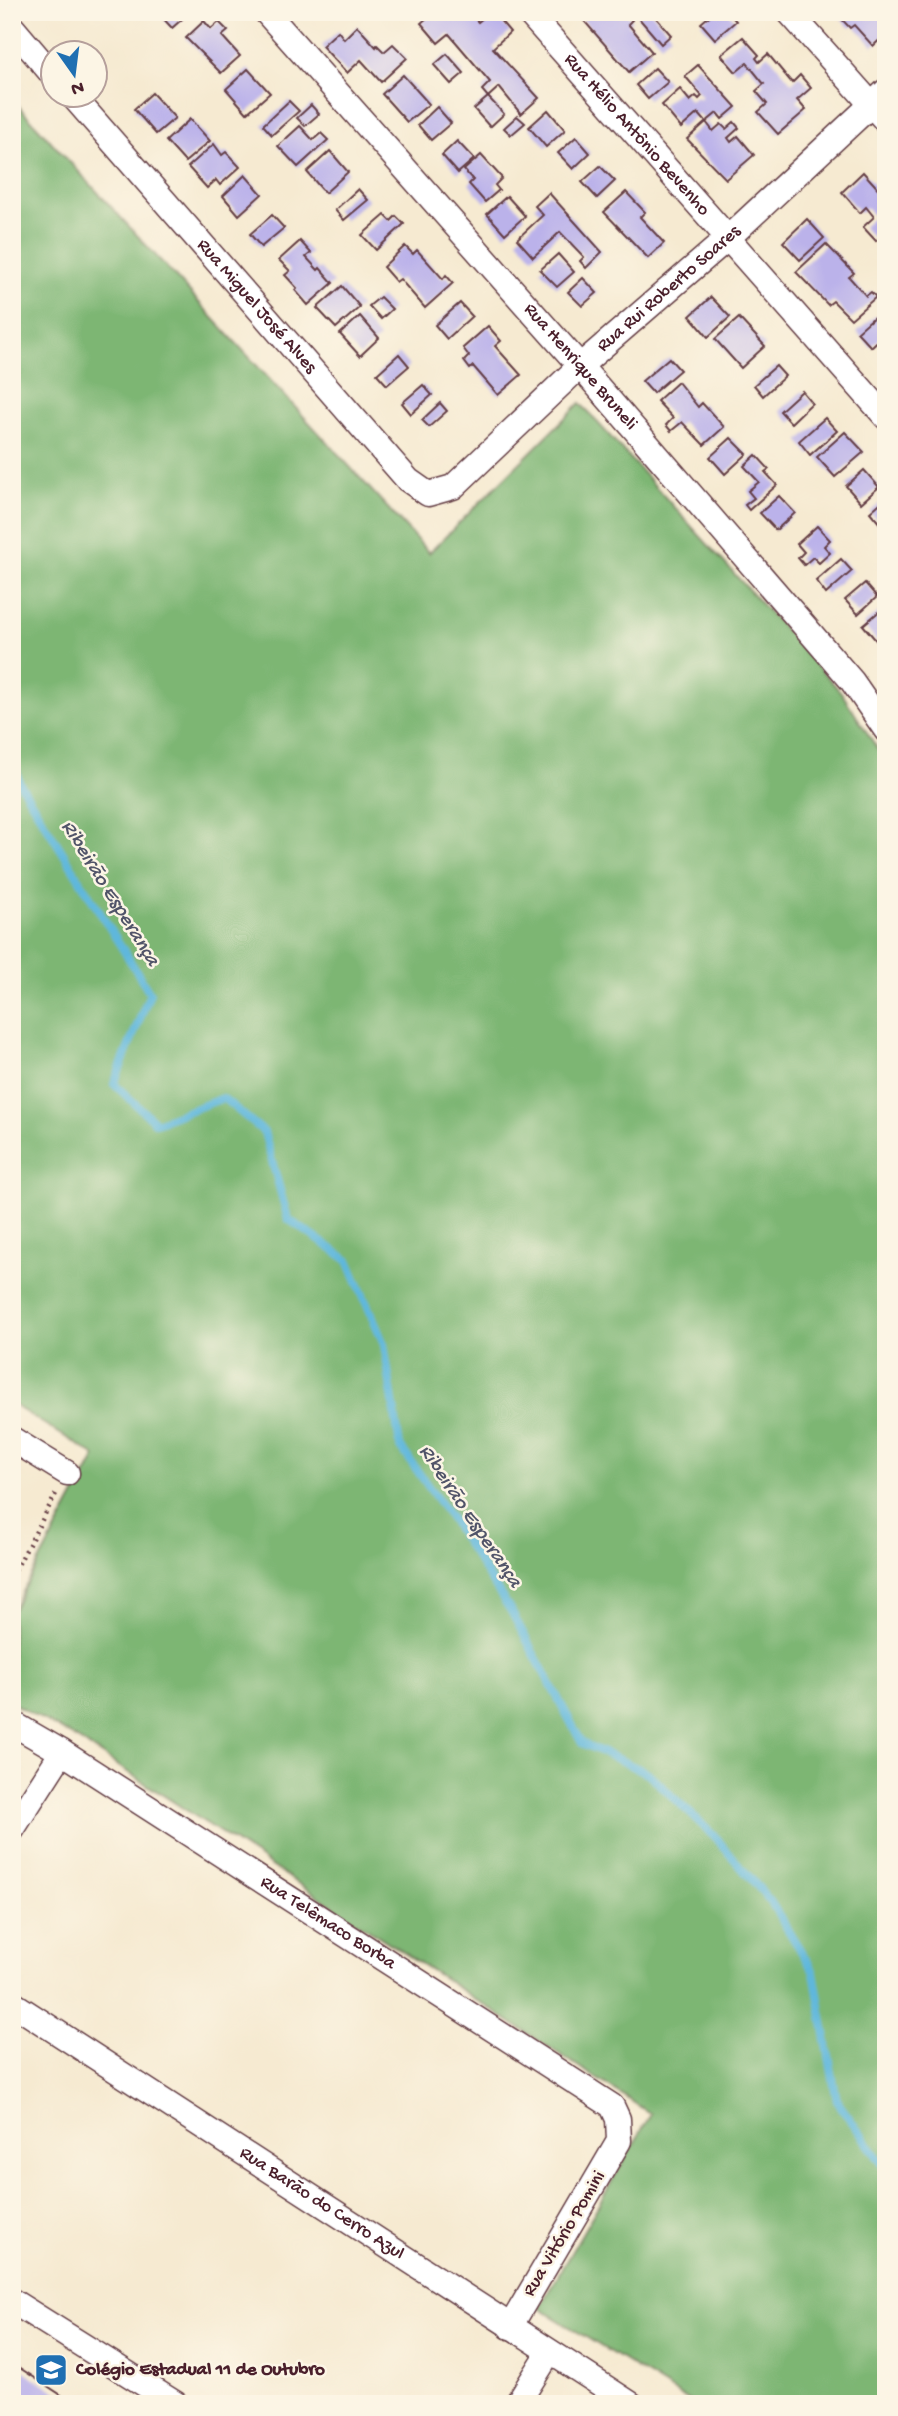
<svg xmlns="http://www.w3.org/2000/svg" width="898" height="2416" viewBox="0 0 898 2416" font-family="'Gochi Hand',sans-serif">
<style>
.forest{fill:#7db673;stroke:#646a4f;stroke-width:2}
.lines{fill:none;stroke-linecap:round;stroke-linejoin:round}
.stream{stroke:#5fb7dc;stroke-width:8}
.building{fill:#bbb2ea}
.street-casing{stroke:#643d44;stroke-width:27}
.path{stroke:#643d44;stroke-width:4.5;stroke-dasharray:2 5;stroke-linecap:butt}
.street{stroke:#fff;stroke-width:24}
.labels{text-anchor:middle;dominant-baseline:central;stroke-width:5;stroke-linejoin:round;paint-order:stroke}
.street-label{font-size:19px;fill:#4a1f2b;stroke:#fcf5e5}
.poi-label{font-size:19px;font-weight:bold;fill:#4a1f2b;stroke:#fcf5e5;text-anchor:start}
.water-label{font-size:21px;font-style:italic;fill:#515469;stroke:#fcf5e5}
</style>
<rect width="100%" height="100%" fill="#fcf5e5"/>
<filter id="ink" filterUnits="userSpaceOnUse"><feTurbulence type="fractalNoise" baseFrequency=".0143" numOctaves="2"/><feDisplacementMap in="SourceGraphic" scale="14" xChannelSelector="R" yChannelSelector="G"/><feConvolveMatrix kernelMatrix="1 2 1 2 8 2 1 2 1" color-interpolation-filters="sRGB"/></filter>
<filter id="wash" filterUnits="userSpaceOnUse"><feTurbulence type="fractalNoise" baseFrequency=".00686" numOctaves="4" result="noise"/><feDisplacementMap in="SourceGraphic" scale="28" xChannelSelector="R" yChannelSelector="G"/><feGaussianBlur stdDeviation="1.57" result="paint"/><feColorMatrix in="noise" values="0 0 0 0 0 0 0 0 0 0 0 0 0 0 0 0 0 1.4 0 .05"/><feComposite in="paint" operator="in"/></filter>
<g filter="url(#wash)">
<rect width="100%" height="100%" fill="#f6ead1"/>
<path class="forest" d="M 12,99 L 429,553 L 580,403 L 841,692 L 886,762 L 886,2404 L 694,2404 L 539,2308 L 651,2114 L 71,1735 L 12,1703 L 12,1612 L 96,1456 L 12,1404 Z"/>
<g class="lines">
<path class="stream" d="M 12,756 L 19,782 L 150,993 L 114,1084 L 156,1123 L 223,1098 L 264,1132 L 288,1219 L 348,1260 L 384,1344 L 400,1446 L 449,1516 L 511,1611 L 582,1743 L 648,1773 L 716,1838 L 770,1901 L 814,1972 L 837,2101 L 886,2169"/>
</g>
<g id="blocks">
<g class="building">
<path d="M 163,12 L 190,12 L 172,28 L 160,15 Z"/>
<path d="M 434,12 L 472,12 L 471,14 L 478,22 L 490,12 L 493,12 L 510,32 L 493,48 L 539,98 L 521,114 L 499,87 L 488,97 L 482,90 L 490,82 L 449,34 L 438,43 L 421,23 Z"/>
<path d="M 581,12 L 625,12 L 632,20 L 628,24 L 652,52 L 629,72 L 578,14 Z"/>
<path d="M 641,12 L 651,12 L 671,35 L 661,44 L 637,16 Z"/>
<path d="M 714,12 L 728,12 L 736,21 L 715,39 L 701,23 Z"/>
<path d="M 835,12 L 886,12 L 886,34 L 873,46 L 854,25 L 850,28 Z"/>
<path d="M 204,21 L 211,29 L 219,22 L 228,31 L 222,36 L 240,56 L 221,73 L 186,38 Z"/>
<path d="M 357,26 L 376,47 L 377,45 L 384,52 L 393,44 L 407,58 L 381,82 L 361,60 L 347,73 L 322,46 L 338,31 L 344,39 Z"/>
<path d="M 743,37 L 759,55 L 756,58 L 759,62 L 768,54 L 792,83 L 800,75 L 811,88 L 797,100 L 806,110 L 778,134 L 758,112 L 767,104 L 756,91 L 764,84 L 747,63 L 736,72 L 721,55 Z"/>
<path d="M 447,54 L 464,73 L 451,84 L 434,65 Z"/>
<path d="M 698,65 L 736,107 L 722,119 L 717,113 L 706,122 L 698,113 L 681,128 L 662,105 L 680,89 L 690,101 L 696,96 L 699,99 L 702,96 L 685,76 Z"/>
<path d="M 655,68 L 668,82 L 648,99 L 636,85 Z"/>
<path d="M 248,69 L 270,93 L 247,113 L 226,89 Z"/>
<path d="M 403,75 L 429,104 L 407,122 L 382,94 Z"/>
<path d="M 152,93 L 175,118 L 156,134 L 134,109 Z"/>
<path d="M 488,97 L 504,114 L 490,127 L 474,109 Z"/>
<path d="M 289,101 L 299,111 L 272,135 L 263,125 Z"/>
<path d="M 311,105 L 319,114 L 305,126 L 297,118 Z"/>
<path d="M 437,107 L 451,123 L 431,140 L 418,125 Z"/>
<path d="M 548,110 L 565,130 L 546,147 L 529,127 Z"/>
<path d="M 517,116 L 525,123 L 511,135 L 504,128 Z"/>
<path d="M 190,119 L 210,141 L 185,162 L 166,141 Z"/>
<path d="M 706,122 L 713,131 L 721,124 L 726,129 L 734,122 L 739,128 L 728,138 L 731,142 L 738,136 L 754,155 L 726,179 L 687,139 Z"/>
<path d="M 300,126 L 313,140 L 321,133 L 328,140 L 298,167 L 278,146 Z"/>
<path d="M 576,137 L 590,153 L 573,169 L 558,153 Z"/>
<path d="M 457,141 L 474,159 L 458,173 L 442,155 Z"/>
<path d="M 214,144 L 222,155 L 226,152 L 240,167 L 220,185 L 216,180 L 207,188 L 188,167 Z"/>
<path d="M 330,151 L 348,172 L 325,193 L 307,172 Z"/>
<path d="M 481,155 L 502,178 L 495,185 L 499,190 L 485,202 L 469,184 L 473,180 L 464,170 Z"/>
<path d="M 600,166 L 615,181 L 597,198 L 582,182 Z"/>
<path d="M 863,172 L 882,193 L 886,189 L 886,232 L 876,241 L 863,227 L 874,217 L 866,207 L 860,213 L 842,192 Z"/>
<path d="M 245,175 L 262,194 L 239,215 L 223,196 Z"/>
<path d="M 358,189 L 368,200 L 344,220 L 335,210 Z"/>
<path d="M 626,192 L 645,212 L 640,217 L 664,243 L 648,258 L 604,212 Z"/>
<path d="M 549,193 L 602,252 L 586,268 L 580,261 L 584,257 L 560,232 L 533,257 L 517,239 L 543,215 L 535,206 Z"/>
<path d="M 507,196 L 525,216 L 505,234 L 487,214 Z"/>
<path d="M 272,215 L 284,228 L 261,247 L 250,234 Z"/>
<path d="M 385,215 L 391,221 L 396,216 L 404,224 L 376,250 L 362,235 Z"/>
<path d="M 807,219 L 824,238 L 800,260 L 783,242 Z"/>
<path d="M 300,241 L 311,253 L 306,257 L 318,270 L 320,268 L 333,283 L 308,305 L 295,290 L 297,288 L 285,275 L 290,271 L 279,260 Z"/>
<path d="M 826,244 L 854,273 L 849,277 L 866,296 L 871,292 L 876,297 L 851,319 L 833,301 L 828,305 L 796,272 Z"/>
<path d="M 405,246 L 413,254 L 417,250 L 443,279 L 446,275 L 453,283 L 425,308 L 400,279 L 396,282 L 383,267 Z"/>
<path d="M 558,254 L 574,272 L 557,287 L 540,270 Z"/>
<path d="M 583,278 L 597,293 L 582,306 L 568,292 Z"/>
<path d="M 342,286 L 360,307 L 336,328 L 317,308 Z"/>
<path d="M 380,297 L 392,309 L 381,319 L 369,306 Z"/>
<path d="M 711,297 L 730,317 L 708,337 L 690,316 Z"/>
<path d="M 460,303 L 472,316 L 447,339 L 435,325 Z"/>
<path d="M 360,316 L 379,338 L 360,356 L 340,334 Z"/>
<path d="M 875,316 L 886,327 L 886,333 L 871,347 L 857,332 Z"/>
<path d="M 739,318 L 765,346 L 741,368 L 715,339 Z"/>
<path d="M 488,326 L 501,341 L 495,346 L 521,375 L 498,395 L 473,366 L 470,369 L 464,361 L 469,356 L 463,348 Z"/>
<path d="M 399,354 L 409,366 L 387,385 L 377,374 Z"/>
<path d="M 669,358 L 680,370 L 653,393 L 642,381 Z"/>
<path d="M 776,366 L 785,376 L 763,396 L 754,385 Z"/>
<path d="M 678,382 L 698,407 L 702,403 L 724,427 L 704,445 L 682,422 L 671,431 L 666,425 L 673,418 L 657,401 Z"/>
<path d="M 423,385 L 432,395 L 411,414 L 402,403 Z"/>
<path d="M 802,391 L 812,403 L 791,423 L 780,411 Z"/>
<path d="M 440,403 L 447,411 L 429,427 L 422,420 Z"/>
<path d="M 825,418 L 837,431 L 810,455 L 799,441 Z"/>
<path d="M 845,432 L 864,452 L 835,477 L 817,457 Z"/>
<path d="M 731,438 L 747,454 L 725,474 L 710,457 Z"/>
<path d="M 756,455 L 769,469 L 765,472 L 777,485 L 749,510 L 745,505 L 754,498 L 748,491 L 759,482 L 744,466 Z"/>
<path d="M 864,470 L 879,487 L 861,503 L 846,486 Z"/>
<path d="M 779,496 L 795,513 L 776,530 L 760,513 Z"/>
<path d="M 886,498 L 886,531 L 870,512 Z"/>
<path d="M 817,526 L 830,540 L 824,546 L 830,553 L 819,563 L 813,557 L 804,565 L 798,558 L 804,552 L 797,544 Z"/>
<path d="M 841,559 L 852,571 L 826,594 L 816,581 Z"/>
<path d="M 865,583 L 877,597 L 858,614 L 845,600 Z"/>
<path d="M 882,609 L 886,613 L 886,640 L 880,645 L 863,625 Z"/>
<path d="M 12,2363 L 75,2404 L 12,2404 Z"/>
</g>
</g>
</g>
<g filter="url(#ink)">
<use href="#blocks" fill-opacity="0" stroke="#643d44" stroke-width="2"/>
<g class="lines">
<defs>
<g id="street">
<path id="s1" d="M 266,12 L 580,366 L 852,681 L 886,730"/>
<path id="s2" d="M 528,12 L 886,417"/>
<path d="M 789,12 L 886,121"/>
<path d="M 12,27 L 52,74"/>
<path id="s3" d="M 71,94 L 408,480 L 428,494 L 453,487 L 580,366 L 728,238 L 886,91"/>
<path d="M 12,1439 L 67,1473"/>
<path id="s4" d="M 12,1723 L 62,1752 L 612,2106 L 618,2119 L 619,2141 L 510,2327"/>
<path d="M 12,1830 L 62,1752"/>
<path id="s5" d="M 12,2003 L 631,2404"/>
<path d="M 12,2301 L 176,2404"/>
<path d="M 517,2404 L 549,2353"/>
</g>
</defs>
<use href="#street" class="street-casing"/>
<path class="path" d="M 12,1576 L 57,1492"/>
<use href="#street" class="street"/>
</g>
</g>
<defs>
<symbol id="school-square" viewBox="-11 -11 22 22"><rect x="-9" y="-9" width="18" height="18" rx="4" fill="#1f6fb2" stroke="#fcf5e5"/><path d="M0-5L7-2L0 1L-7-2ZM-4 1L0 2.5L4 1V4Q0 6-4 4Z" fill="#fff"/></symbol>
</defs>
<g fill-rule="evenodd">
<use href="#school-square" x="32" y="2351" width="38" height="38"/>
</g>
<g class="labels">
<g class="street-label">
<text stroke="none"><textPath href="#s2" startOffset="164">Rua Hélio Antônio Bevenho</textPath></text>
<text stroke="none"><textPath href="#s3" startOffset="856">Rua Rui Roberto Soares</textPath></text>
<text stroke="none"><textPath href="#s3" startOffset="282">Rua Miguel José Alves</textPath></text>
<text stroke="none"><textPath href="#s1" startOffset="474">Rua Henrique Bruneli</textPath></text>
<text stroke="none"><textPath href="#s4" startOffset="374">Rua Telêmaco Borba</textPath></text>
<text stroke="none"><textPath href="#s5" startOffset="369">Rua Barão do Cerro Azul</textPath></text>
<text transform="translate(565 2234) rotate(-59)">Rua Vitório Pomini</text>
</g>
<g class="poi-label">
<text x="76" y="2370">Colégio Estadual 11 de Outubro</text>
</g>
<g class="water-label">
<text transform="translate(109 894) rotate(58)">Ribeirão Esperança</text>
<text transform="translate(469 1517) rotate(56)">Ribeirão Esperança</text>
</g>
</g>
<rect width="898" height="2416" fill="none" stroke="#fcf5e5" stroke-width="42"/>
<g transform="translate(74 74) rotate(166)"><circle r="33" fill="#fcf5e5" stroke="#b59f9b" stroke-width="2"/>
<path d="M0-5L12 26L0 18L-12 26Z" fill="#1f6fb2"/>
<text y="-10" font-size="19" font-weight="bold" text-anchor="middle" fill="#4a1f2b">N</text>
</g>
</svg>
